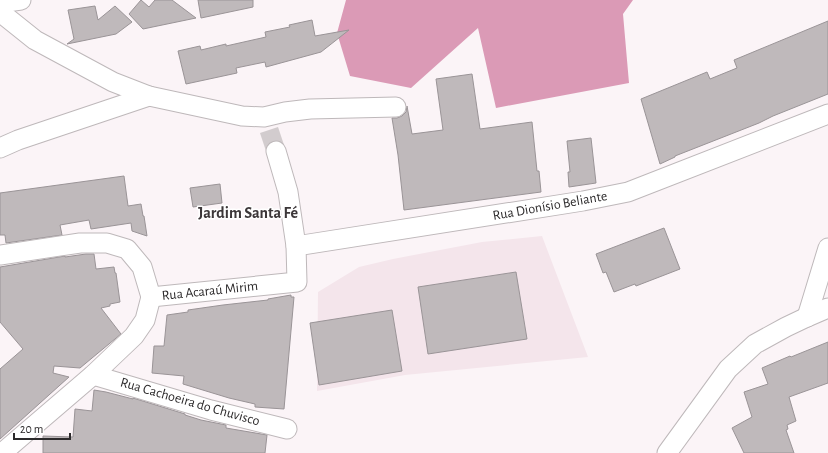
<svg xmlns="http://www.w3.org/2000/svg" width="828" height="453" viewBox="0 0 828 453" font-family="'Alegreya Sans',sans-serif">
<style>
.built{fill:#f4e5eb}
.forest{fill:#db9ab6}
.building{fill:#bfb9bb;stroke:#9a9497}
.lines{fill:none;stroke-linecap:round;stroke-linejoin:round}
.minor-tunnel{stroke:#d2ccce;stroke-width:19;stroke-dasharray:19 10;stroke-linecap:butt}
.minor-casing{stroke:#beb8ba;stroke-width:21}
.minor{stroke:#fff;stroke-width:19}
.labels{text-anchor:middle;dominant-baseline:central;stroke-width:3;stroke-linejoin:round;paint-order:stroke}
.street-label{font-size:14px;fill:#2c2a2b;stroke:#fff}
.quarter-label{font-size:16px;font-weight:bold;fill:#3c3739;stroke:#fff}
</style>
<rect width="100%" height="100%" fill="#fbf4f7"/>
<path class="built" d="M 542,236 L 588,357 L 405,375 L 317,391 L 318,292 L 359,267 L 393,259 L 482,242 Z"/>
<path class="forest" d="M 346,0 L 633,0 L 623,14 L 629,83 L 496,108 L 478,28 L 411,88 L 350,76 L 337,33 Z"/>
<g class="building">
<path d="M 141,0 L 149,7 L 155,0 L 172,0 L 196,18 L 143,29 L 129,14 Z"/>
<path d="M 198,0 L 253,0 L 253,7 L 201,18 Z"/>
<path d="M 95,6 L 98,20 L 115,6 L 132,22 L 116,34 L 67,44 L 74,39 L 68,10 Z"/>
<path d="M 312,20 L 315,36 L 349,30 L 321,52 L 266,67 L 265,62 L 236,68 L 237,73 L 186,84 L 178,51 L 200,46 L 201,50 L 226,44 L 226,46 L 266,37 L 265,32 L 290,27 L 289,25 Z"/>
<path d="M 828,21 L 828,94 L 773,116 L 759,123 L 675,156 L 675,157 L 660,164 L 641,99 L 707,72 L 710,79 L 737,68 L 734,60 Z"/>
<path d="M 472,74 L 480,129 L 532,122 L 537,171 L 539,171 L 541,192 L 404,210 L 398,155 L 392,118 L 397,118 L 402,116 L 406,112 L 407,106 L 412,134 L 443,130 L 436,79 Z"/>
<path d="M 591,138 L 596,183 L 569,187 L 568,172 L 570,172 L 567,141 Z"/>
<path d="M 124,176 L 128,206 L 141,204 L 143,216 L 144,216 L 147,236 L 132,231 L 131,223 L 91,229 L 89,220 L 60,225 L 62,235 L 6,243 L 5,235 L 0,235 L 0,193 Z"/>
<path d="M 220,184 L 222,203 L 193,207 L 190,188 Z"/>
<path d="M 664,228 L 680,269 L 636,286 L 635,284 L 614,292 L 606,272 L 603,273 L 596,254 Z"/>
<path d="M 86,254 L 94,254 L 96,269 L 114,267 L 115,273 L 116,273 L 120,302 L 110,304 L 110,306 L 101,308 L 121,334 L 80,368 L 54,366 L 53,373 L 69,377 L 0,439 L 0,369 L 23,349 L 0,322 L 0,267 L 65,256 L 65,257 Z"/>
<path d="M 516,272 L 527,339 L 428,354 L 418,287 Z"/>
<path d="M 291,295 L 291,297 L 294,297 L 284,409 L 255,407 L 255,404 L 229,398 L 183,384 L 184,376 L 152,373 L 154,346 L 164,346 L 167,315 L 188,312 L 188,310 L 223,305 L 268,300 L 268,299 Z"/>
<path d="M 392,310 L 402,371 L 319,385 L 310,323 Z"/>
<path d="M 828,342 L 828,383 L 789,397 L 796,421 L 787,425 L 788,429 L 786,430 L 794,453 L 744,453 L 732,428 L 752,417 L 744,392 L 768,384 L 762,368 L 790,356 L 791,357 Z"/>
<path d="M 94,390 L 106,392 L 133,399 L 133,398 L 185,414 L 185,415 L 201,420 L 226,425 L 226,428 L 267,435 L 265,453 L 43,453 L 43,436 L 73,437 L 75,409 L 92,411 Z"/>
</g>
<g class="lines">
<path class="minor-tunnel" d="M 269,130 L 276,151"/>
<defs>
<g id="minor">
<path d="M 0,3 L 21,0"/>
<path d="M 0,12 L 35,40 L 113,82 L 149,96 L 242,116 L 264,117 L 285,112 L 310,109 L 396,107"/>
<path d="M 0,148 L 18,140 L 149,96"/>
<path d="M 276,151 L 288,192 L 296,246"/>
<path d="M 0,255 L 80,243 L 107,243 L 127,249 L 142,267 L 151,297"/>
<path d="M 151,297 L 297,282 L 296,246 L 583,201 L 628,192 L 828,114"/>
<path d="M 807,317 L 828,248"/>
<path d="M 93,375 L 211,410 L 287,429"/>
<path d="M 2,453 L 93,375 L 134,336 L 145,320 L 151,297"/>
<path d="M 667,453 L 728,369 L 755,344 L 786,327 L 807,317 L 828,308"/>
</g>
</defs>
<use href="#minor" class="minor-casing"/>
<use href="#minor" class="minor"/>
</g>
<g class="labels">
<g class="street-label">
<text transform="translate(550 206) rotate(-10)">Rua Dionísio Beliante</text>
<text transform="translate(210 291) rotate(-6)">Rua Acaraú Mirim</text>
<text transform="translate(190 402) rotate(16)">Rua Cachoeira do Chuvisco</text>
</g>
<g class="quarter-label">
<text x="248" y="213">Jardim Santa Fé</text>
</g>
</g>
<path d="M14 433v6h56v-6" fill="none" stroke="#2c2a2b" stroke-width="2"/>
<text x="20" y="433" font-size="12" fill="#2c2a2b" stroke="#ffffff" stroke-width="3" paint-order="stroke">20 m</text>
</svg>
